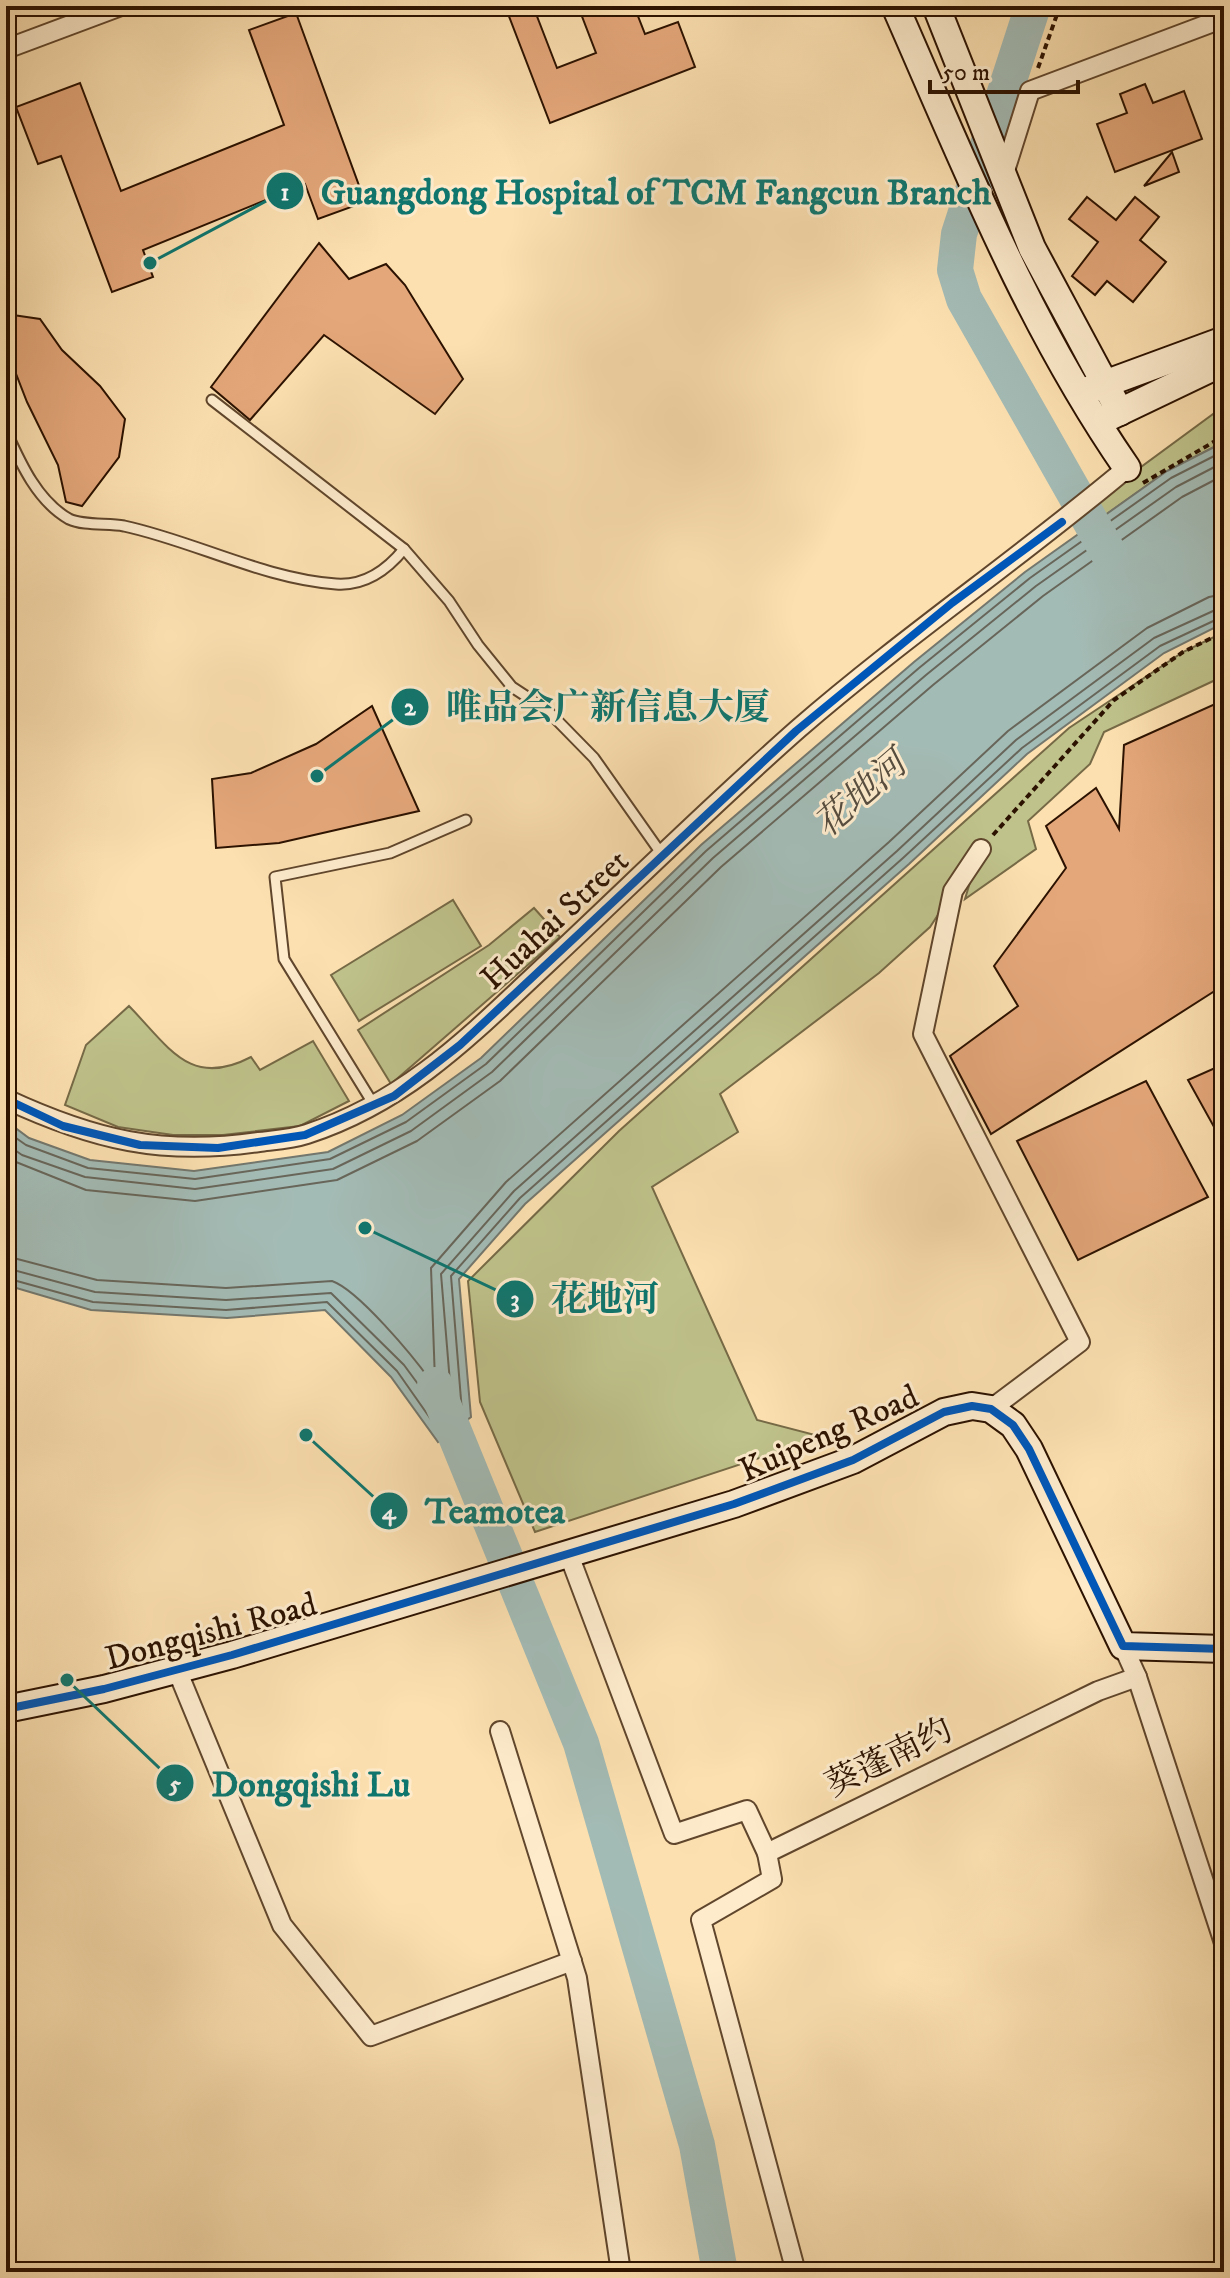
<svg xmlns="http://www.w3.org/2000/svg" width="1230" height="2278" viewBox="0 0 1230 2278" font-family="'IM FELL DW Pica','Noto Serif SC',serif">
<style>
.green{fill:#bfc28b;stroke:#766a46;stroke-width:2}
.water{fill:#a3bbb5;stroke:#73776d;stroke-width:2}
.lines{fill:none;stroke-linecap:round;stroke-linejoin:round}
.shore{stroke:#68665a;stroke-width:2}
.river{stroke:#a3bbb5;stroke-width:36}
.building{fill:#e4a77a;stroke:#2c1200;stroke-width:2}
.lane-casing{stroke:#60462c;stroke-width:13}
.street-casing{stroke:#60462c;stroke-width:22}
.secondary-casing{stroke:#2c1200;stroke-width:30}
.path{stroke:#2c1200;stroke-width:4;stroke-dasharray:6 4;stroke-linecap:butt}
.lane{stroke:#fdebcc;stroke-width:9}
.street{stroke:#fdebcc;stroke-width:18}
.secondary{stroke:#fdebcc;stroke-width:26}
.cycleway-casing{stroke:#fdebcc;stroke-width:13}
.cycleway{stroke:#0057b8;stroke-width:8}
.labels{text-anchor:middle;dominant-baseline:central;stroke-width:6;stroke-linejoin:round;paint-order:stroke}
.street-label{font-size:34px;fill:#2c1200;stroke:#fdebcc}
.water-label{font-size:36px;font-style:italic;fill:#564d3f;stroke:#fdebcc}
.leader{fill:none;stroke:#0f766e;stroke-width:3}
.callout-dot{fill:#0f766e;stroke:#fdebcc;stroke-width:3}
.mark-label{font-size:24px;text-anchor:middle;font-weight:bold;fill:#fff}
.callout-label{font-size:36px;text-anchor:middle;font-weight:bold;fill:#0f766e;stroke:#fdebcc;stroke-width:6;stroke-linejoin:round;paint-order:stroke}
</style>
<rect width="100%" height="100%" fill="#fce0b0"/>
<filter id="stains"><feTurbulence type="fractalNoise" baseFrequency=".0025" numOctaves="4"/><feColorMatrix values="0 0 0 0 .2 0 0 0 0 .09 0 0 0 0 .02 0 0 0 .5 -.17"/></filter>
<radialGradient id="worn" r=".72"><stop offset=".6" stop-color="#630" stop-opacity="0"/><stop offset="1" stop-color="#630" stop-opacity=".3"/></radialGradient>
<g class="green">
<path d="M 1224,406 L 1224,442 L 1167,471 L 1100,519 L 1088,506 Z"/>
<path d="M 1224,632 L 1224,676 L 1104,732 L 1090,764 L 1028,821 L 1036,849 L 965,899 L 979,852 L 930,927 L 879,973 L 720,1094 L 738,1132 L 652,1187 L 757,1420 L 823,1437 L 535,1532 L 480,1402 L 468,1281 L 619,1131 L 1069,728 L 1183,652 Z"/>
<path d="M 453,900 L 481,946 L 359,1021 L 331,975 Z"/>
<path d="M 534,908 L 560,937 L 391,1084 L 358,1030 L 489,945 Z"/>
<path d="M 129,1006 C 169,1047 190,1089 251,1057 L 260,1070 L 313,1041 L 349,1101 L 300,1126 L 223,1135 L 173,1135 L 118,1127 L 65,1105 L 86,1045 Z"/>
</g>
<path class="water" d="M 1224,442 L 1224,623 L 1164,653 L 1027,754 L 909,864 L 525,1204 L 459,1279 L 471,1417 L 438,1442 L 391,1377 L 325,1310 L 227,1318 L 91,1310 L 6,1285 L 6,1121 L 29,1138 L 90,1160 L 194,1171 L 328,1152 L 402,1115 L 481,1058 L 701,845 L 914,662 L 1025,572 L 1167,471 Z"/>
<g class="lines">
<g class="shore">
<path d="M 6,1131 L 26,1145 L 88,1168 L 195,1179 L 330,1159 L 406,1122 L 486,1064 L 706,851 L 919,668 L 1030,578 L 1171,478 L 1224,451"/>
<path d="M 6,1144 L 22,1155 L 85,1177 L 195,1189 L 333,1169 L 411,1131 L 492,1072 L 713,858 L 926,675 L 1036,586 L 1176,487 L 1224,462"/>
<path d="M 6,1158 L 86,1190 L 195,1201 L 337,1180 L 417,1141 L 500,1081 L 721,867 L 933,685 L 1043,596 L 1182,497 L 1224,475"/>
<path d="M 6,1256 L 97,1280 L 226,1288 L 332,1281 C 358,1290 413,1356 430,1380 L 435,1381 L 431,1268 L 506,1182 L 889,842 L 1008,731 L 1147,628 L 1209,597 L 1224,594"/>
<path d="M 6,1268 L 95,1292 L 226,1300 L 331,1293 L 404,1365 L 440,1414 L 444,1415 L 452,1407 L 441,1274 L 514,1191 L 897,851 L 1016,740 L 1154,638 L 1224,606"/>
<path d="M 6,1278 L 93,1302 L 226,1310 L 327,1302 L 397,1371 L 437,1428 L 442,1429 L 462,1412 L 451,1276 L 520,1198 L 903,858 L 1022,748 L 1160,646 L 1224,616"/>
</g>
<g class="river">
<path d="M 1033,6 L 959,234 L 955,270 L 964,299 L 1117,568"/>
<path d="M 435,1385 L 581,1743 L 697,2145 L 720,2272"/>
</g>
</g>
<g class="building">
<path d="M 505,6 L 533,6 L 557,68 L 596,53 L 578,6 L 634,6 L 645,34 L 678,22 L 695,67 L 550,123 Z"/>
<path d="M 296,13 L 365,202 L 318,219 L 305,184 L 143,250 L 153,277 L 112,292 L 61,156 L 38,164 L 16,107 L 80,83 L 121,191 L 284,125 L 249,30 Z"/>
<path d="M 1145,84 L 1153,103 L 1184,91 L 1202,139 L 1115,172 L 1097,124 L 1127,113 L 1120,94 Z"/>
<path d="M 1172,152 L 1179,172 L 1144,186 Z"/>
<path d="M 1087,197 L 1116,220 L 1135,197 L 1159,217 L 1140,240 L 1166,262 L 1133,302 L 1107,281 L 1095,295 L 1072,276 L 1098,242 L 1069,219 Z"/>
<path d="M 319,243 L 349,279 L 386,264 L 405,285 L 463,379 L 435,414 L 324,335 L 250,420 L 211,387 Z"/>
<path d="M 13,315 L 40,319 L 62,350 L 100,386 L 125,419 L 119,457 L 82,506 L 66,502 L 58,465 L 27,402 L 6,348 Z"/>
<path d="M 1224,700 L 1224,985 L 991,1134 L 950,1056 L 1018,1006 L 994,966 L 1066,868 L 1046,826 L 1096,788 L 1119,829 L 1124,745 Z"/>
<path d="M 372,706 L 419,811 L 279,843 L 216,848 L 212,779 L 251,773 L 316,744 Z"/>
<path d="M 1224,1064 L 1224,1145 L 1188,1080 Z"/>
<path d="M 1146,1081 L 1208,1197 L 1078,1260 L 1017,1141 Z"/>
</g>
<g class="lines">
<defs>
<g id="lane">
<path d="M 212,400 L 404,549 L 449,601 L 478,645 L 512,687 L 547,710 L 594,758 L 663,856"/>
<path d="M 6,431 C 20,462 37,501 69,519 C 84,526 108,523 124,526 C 194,541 264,579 336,584 C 364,586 387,570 404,549"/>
<path d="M 374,1105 L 284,959 L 275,877 L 390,853 L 466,820"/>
</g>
<g id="street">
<path d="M 6,49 L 121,6"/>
<path d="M 1003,177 L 1030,91 L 1224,18"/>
<path d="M 6,232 L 6,237"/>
<path d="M 981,849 L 953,891 L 923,1034 L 1080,1342 L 991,1409"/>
<path d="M 6,1099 C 94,1140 162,1156 259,1142 C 275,1140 292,1139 307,1134 C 409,1101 475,1031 551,960 C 633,883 714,803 798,729 C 904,637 1020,558 1127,468"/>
<path d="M 569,1555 L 674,1834 L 747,1810 L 767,1853"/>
<path d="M 1123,1646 L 1137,1677 L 1224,1943"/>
<path d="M 177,1670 L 282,1925 L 371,2036 L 572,1961"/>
<path d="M 500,1731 L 577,1978 L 621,2272"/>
<path d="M 796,2272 L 701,1920 L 772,1879 L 767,1853 L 1098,1691 L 1137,1677"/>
</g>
<g id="secondary">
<path d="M 895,6 C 965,165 1028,325 1127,468"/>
<path d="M 936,6 L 1032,248 L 1120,412"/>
<path d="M 1088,390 L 1224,340"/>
<path d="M 1107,418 L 1224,362"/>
<path d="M 6,1709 L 104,1689 L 232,1655 L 734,1504 L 853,1460 L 944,1412 L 972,1406 L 991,1409 L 1013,1425 L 1029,1449 L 1123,1646 L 1224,1649"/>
</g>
</defs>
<use href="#lane" class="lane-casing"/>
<use href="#street" class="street-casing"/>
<use href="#secondary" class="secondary-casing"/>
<g class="path">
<path d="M 1038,68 L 1060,6"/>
<path d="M 1143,483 L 1224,436"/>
<path d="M 993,835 L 1114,700 L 1183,652 L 1224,632"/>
</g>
<use href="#lane" class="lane"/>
<use href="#street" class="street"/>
<use href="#secondary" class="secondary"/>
<defs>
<g id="cycleway">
<path d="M 6,1099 L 63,1126 L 140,1145 L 218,1148 L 305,1135 L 394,1096 L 460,1045 L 796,731 L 952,603 L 1062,522"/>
<path d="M 6,1709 L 104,1689 L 232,1655 L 734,1504 L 853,1460 L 944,1412 L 972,1406 L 991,1409 L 1013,1425 L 1029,1449 L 1123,1646 L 1224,1649"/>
</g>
</defs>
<use href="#cycleway" class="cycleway-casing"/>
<use href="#cycleway" class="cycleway"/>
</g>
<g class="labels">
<g class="street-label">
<text transform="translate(555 920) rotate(-43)">Huahai Street</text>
<text transform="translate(829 1434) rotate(-24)">Kuipeng Road</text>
<text transform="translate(211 1632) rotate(-15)">Dongqishi Road</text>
<text transform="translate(889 1758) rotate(-26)">葵蓬南约</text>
</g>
<g class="water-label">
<text transform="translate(861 795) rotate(-41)">花地河</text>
</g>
</g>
<path class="leader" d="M150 263L285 191M317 776L410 707M365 1228L515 1299M306 1435L389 1511M67 1680L175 1783"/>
<g class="callout-dot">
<circle cx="150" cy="263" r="8"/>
<circle cx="317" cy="776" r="8"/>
<circle cx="365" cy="1228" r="8"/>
<circle cx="306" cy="1435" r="8"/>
<circle cx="67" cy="1680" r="8"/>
<circle cx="285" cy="191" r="20"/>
<circle cx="410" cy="707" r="20"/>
<circle cx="515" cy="1299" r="20"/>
<circle cx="389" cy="1511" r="20"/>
<circle cx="175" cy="1783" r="20"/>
</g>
<g class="mark-label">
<text x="285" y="200">1</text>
<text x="410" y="715">2</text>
<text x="515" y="1307">3</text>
<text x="389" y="1519">4</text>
<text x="175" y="1792">5</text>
</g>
<g class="callout-label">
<text x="656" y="204">Guangdong Hospital of TCM Fangcun Branch</text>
<text x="608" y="719">唯品会广新信息大厦</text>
<text x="605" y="1311">花地河</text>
<text x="495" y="1523">Teamotea</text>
<text x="311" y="1796">Dongqishi Lu</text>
</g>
<rect width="1230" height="2278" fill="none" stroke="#fce0b0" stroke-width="32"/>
<rect x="8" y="8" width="1214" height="2262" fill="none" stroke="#2c1200" stroke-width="4"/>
<rect x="16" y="16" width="1198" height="2246" fill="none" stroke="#2c1200" stroke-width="2"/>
<path d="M930 80v12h148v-12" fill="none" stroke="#2c1200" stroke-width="4"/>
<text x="942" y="80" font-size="24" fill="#2c1200" stroke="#fdebcc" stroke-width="6" paint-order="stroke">50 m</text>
<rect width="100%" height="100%" filter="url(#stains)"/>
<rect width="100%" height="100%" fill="url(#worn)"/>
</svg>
